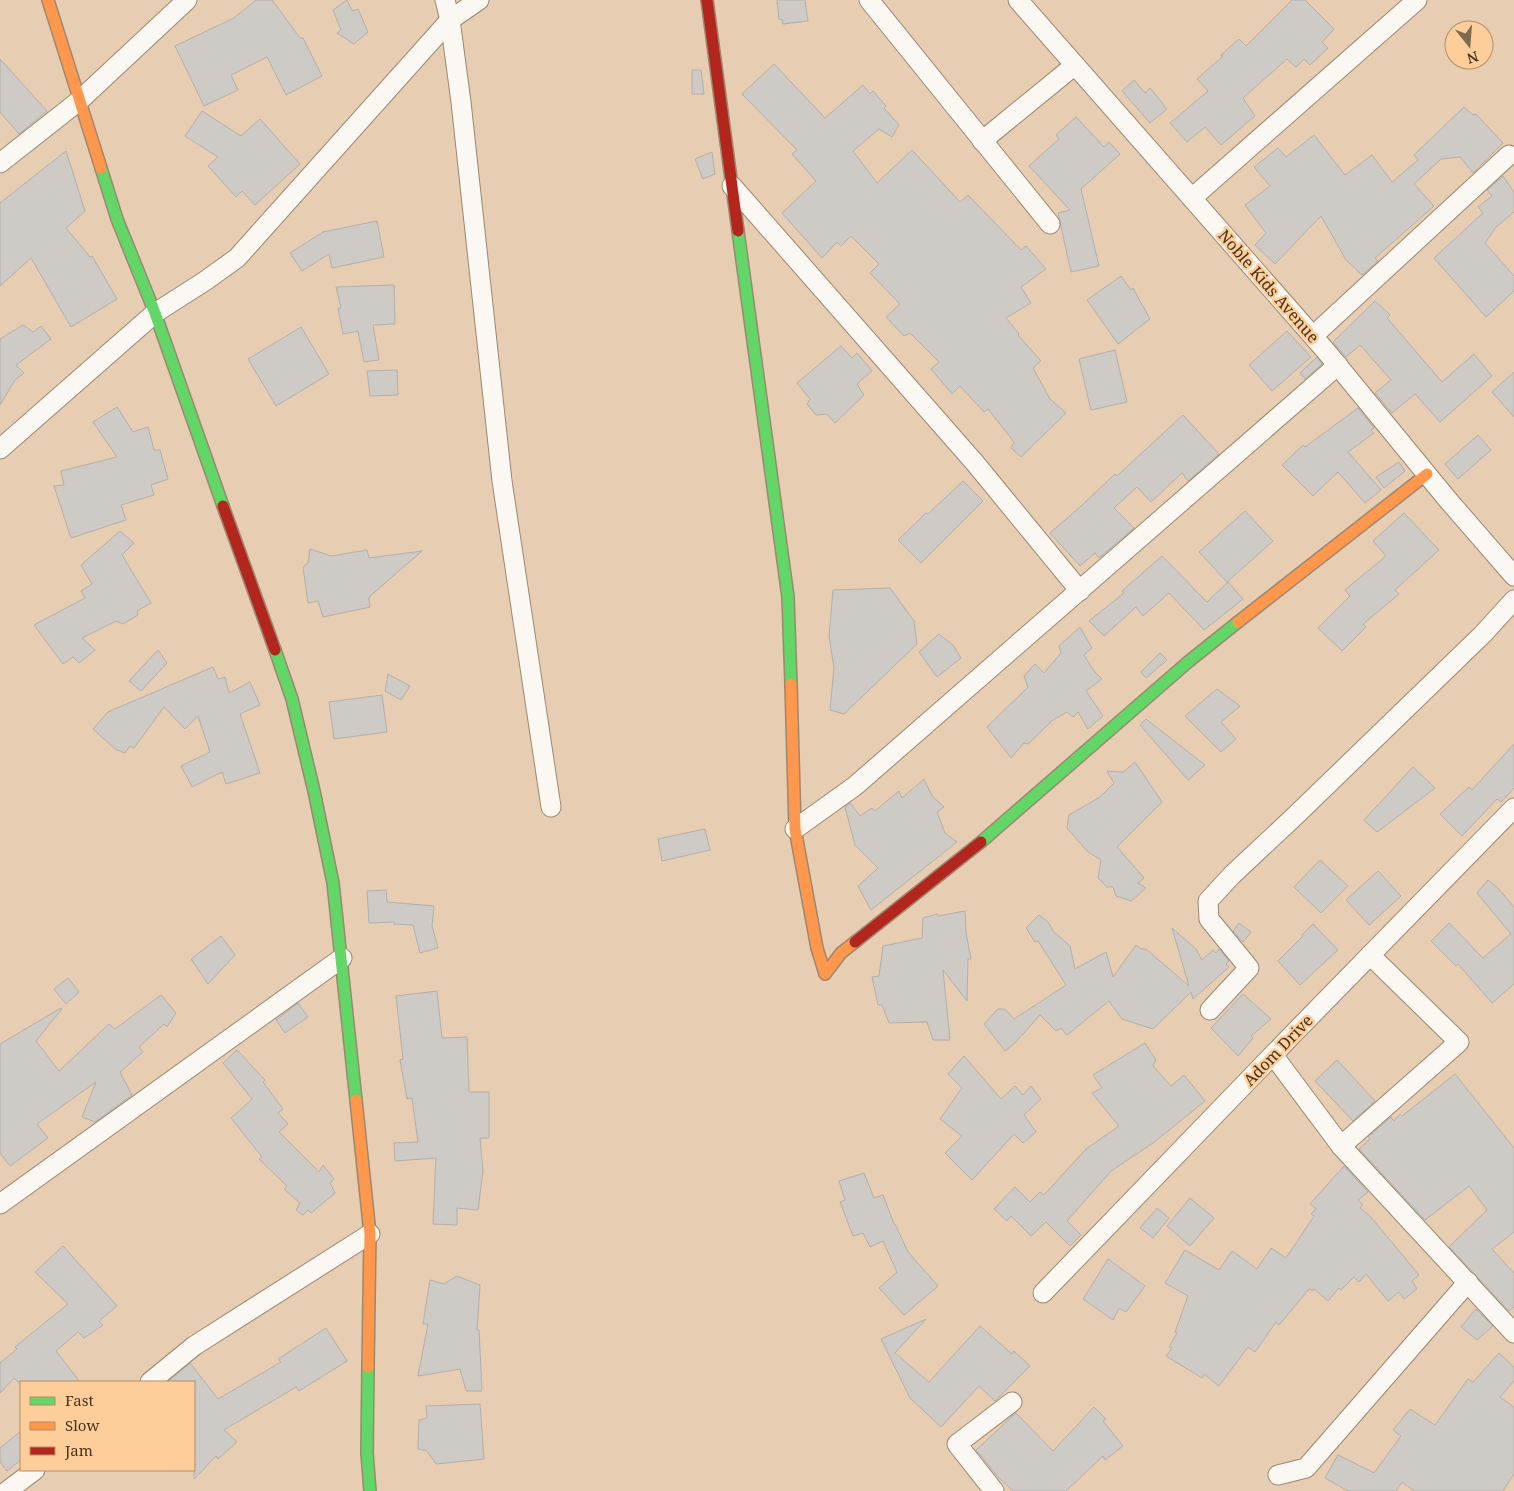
<svg xmlns="http://www.w3.org/2000/svg" width="1514" height="1491" viewBox="0 0 1514 1491" font-family="'Noto Serif',serif">
<style>
.building{fill:#cecac6;stroke:#b2afab}
.lines{fill:none;stroke-linecap:round;stroke-linejoin:round}
.street-casing{stroke:#9b8871;stroke-width:21}
.fast-casing{stroke:#9b8871;stroke-width:14}
.slow-casing{stroke:#9b8871;stroke-width:14}
.jam-casing{stroke:#9b8871;stroke-width:14}
.street{stroke:#fbf8f3;stroke-width:19}
.fast{stroke:#63d668;stroke-width:11}
.slow{stroke:#ff974d;stroke-width:11}
.jam{stroke:#b3261e;stroke-width:11}
.labels{text-anchor:middle;dominant-baseline:central;stroke-width:5;stroke-linejoin:round;paint-order:stroke}
.street-label{font-size:16px;fill:#46331d;stroke:#fece9a}
</style>
<rect width="100%" height="100%" fill="#e7cdb1"/>
<g class="building">
<path d="M 256,0 L 272,0 L 300,38 L 303,38 L 322,76 L 286,95 L 267,57 L 231,75 L 238,90 L 204,106 L 175,46 L 234,18 Z"/>
<path d="M 347,0 L 352,11 L 358,9 L 368,32 L 354,44 L 337,33 L 341,30 L 333,10 Z"/>
<path d="M 777,0 L 805,0 L 808,21 L 783,24 L 782,19 L 779,20 Z"/>
<path d="M 1292,0 L 1305,0 L 1334,29 L 1322,42 L 1328,48 L 1310,65 L 1304,59 L 1296,67 L 1287,59 L 1243,98 L 1255,116 L 1221,145 L 1205,127 L 1187,142 L 1170,123 L 1208,91 L 1197,79 L 1223,56 L 1221,55 L 1239,39 L 1246,46 Z"/>
<path d="M 0,59 L 47,111 L 19,134 L 0,112 Z"/>
<path d="M 774,64 L 825,118 L 863,85 L 870,94 L 873,91 L 886,106 L 884,108 L 899,125 L 892,137 L 879,129 L 853,151 L 877,183 L 912,150 L 960,202 L 968,195 L 1021,250 L 1026,246 L 1046,269 L 1021,287 L 1031,303 L 1006,318 L 1019,334 L 1018,335 L 1041,361 L 1033,368 L 1050,399 L 1066,413 L 1021,457 L 1011,448 L 1014,442 L 988,409 L 984,412 L 960,386 L 952,394 L 931,369 L 939,362 L 910,333 L 904,336 L 886,317 L 900,304 L 870,273 L 879,264 L 851,236 L 841,246 L 837,242 L 822,258 L 782,213 L 816,181 L 792,154 L 797,150 L 742,94 Z"/>
<path d="M 692,70 L 701,70 L 704,94 L 692,94 Z"/>
<path d="M 1134,80 L 1145,93 L 1150,88 L 1167,109 L 1150,123 L 1122,91 Z"/>
<path d="M 1464,107 L 1473,115 L 1476,114 L 1503,143 L 1473,173 L 1460,157 L 1441,159 L 1414,184 L 1434,206 L 1375,258 L 1378,261 L 1362,275 L 1346,260 L 1321,216 L 1275,264 L 1255,245 L 1266,233 L 1245,205 L 1270,186 L 1254,167 L 1278,148 L 1286,157 L 1314,135 L 1345,175 L 1372,155 L 1392,182 L 1418,160 L 1414,155 Z"/>
<path d="M 202,111 L 241,136 L 260,119 L 300,164 L 255,205 L 242,191 L 236,197 L 208,166 L 218,157 L 185,136 Z"/>
<path d="M 1076,117 L 1104,147 L 1109,142 L 1120,154 L 1081,189 L 1099,266 L 1071,272 L 1058,213 L 1070,210 L 1029,166 L 1059,139 L 1056,135 Z"/>
<path d="M 66,151 L 85,211 L 66,228 L 90,257 L 92,256 L 117,299 L 71,327 L 31,258 L 0,286 L 0,203 Z"/>
<path d="M 712,152 L 715,174 L 703,179 L 695,159 Z"/>
<path d="M 1503,176 L 1514,192 L 1514,212 L 1496,227 L 1485,243 L 1514,276 L 1514,291 L 1486,317 L 1434,258 L 1483,213 L 1478,207 L 1492,196 L 1487,190 Z"/>
<path d="M 377,221 L 384,257 L 332,268 L 329,254 L 302,271 L 290,253 L 323,232 Z"/>
<path d="M 1121,276 L 1131,290 L 1133,288 L 1150,319 L 1118,344 L 1087,300 Z"/>
<path d="M 394,285 L 395,324 L 373,325 L 379,360 L 364,362 L 358,331 L 343,334 L 338,308 L 341,308 L 336,287 Z"/>
<path d="M 1375,301 L 1390,315 L 1387,318 L 1442,382 L 1474,354 L 1492,376 L 1440,422 L 1415,394 L 1392,413 L 1375,393 L 1391,380 L 1360,345 L 1346,357 L 1333,342 Z"/>
<path d="M 23,325 L 33,332 L 41,326 L 51,339 L 16,365 L 24,373 L 15,380 L 0,405 L 0,339 Z"/>
<path d="M 301,327 L 329,374 L 276,406 L 248,359 Z"/>
<path d="M 1287,331 L 1311,357 L 1272,391 L 1249,365 Z"/>
<path d="M 841,346 L 852,358 L 857,353 L 872,371 L 857,384 L 864,395 L 835,423 L 827,414 L 816,415 L 807,404 L 810,399 L 797,383 Z"/>
<path d="M 1115,350 L 1127,402 L 1091,410 L 1079,359 Z"/>
<path d="M 1317,357 L 1322,364 L 1305,379 L 1300,373 Z"/>
<path d="M 397,370 L 398,395 L 370,396 L 367,371 Z"/>
<path d="M 1514,372 L 1514,417 L 1492,392 Z"/>
<path d="M 117,407 L 133,432 L 148,427 L 154,450 L 160,450 L 168,479 L 151,485 L 154,495 L 121,505 L 126,520 L 71,538 L 54,486 L 64,485 L 61,471 L 117,457 L 93,422 Z"/>
<path d="M 1358,408 L 1374,428 L 1371,430 L 1374,433 L 1348,452 L 1381,490 L 1365,503 L 1338,472 L 1313,496 L 1282,465 L 1303,445 L 1305,447 Z"/>
<path d="M 1183,415 L 1219,454 L 1188,481 L 1182,473 L 1151,502 L 1137,487 L 1114,508 L 1134,528 L 1099,558 L 1095,553 L 1080,566 L 1050,533 L 1080,507 L 1115,474 L 1117,476 Z"/>
<path d="M 1478,435 L 1491,450 L 1458,479 L 1445,464 Z"/>
<path d="M 1399,462 L 1405,471 L 1384,488 L 1376,477 Z"/>
<path d="M 963,481 L 983,501 L 921,563 L 898,540 L 926,513 L 928,514 Z"/>
<path d="M 1245,511 L 1273,541 L 1227,582 L 1199,552 Z"/>
<path d="M 1404,513 L 1439,550 L 1395,590 L 1399,594 L 1363,624 L 1366,627 L 1342,651 L 1318,628 L 1350,596 L 1345,590 L 1386,556 L 1373,541 Z"/>
<path d="M 120,531 L 134,543 L 122,555 L 151,603 L 137,611 L 138,615 L 123,624 L 116,621 L 82,638 L 95,650 L 79,663 L 73,657 L 63,664 L 34,625 L 85,598 L 81,591 L 92,584 L 81,565 Z"/>
<path d="M 310,549 L 331,556 L 367,550 L 369,558 L 422,551 L 369,597 L 370,607 L 323,617 L 318,601 L 308,603 L 303,567 L 308,563 Z"/>
<path d="M 1162,556 L 1207,602 L 1228,582 L 1243,599 L 1204,630 L 1169,593 L 1143,616 L 1136,607 L 1104,636 L 1089,621 L 1124,593 L 1122,591 Z"/>
<path d="M 890,588 L 914,621 L 917,644 L 844,714 L 830,710 L 834,668 L 829,636 L 833,590 Z"/>
<path d="M 1080,627 L 1092,648 L 1084,655 L 1094,671 L 1102,679 L 1086,691 L 1103,716 L 1088,729 L 1078,712 L 1073,717 L 1067,712 L 1053,720 L 1028,744 L 1024,743 L 1011,758 L 987,727 L 1028,687 L 1024,676 L 1035,664 L 1044,673 L 1061,653 L 1059,646 Z"/>
<path d="M 939,634 L 953,645 L 961,658 L 937,677 L 919,652 Z"/>
<path d="M 158,650 L 167,663 L 141,691 L 129,681 Z"/>
<path d="M 1160,653 L 1167,660 L 1146,678 L 1141,672 Z"/>
<path d="M 213,667 L 218,679 L 225,677 L 229,693 L 250,682 L 260,705 L 240,714 L 260,773 L 226,784 L 222,772 L 192,787 L 181,766 L 210,752 L 198,716 L 185,729 L 164,707 L 134,748 L 130,746 L 125,753 L 115,749 L 93,729 L 108,712 Z"/>
<path d="M 388,674 L 410,686 L 401,700 L 385,691 Z"/>
<path d="M 1217,689 L 1240,706 L 1221,722 L 1236,739 L 1221,752 L 1185,716 Z"/>
<path d="M 382,695 L 387,732 L 334,739 L 329,702 Z"/>
<path d="M 1146,719 L 1205,765 L 1188,780 L 1140,725 Z"/>
<path d="M 1514,744 L 1514,788 L 1501,802 L 1497,799 L 1462,836 L 1440,814 L 1469,787 L 1472,790 Z"/>
<path d="M 1135,762 L 1162,802 L 1117,847 L 1144,878 L 1138,883 L 1146,888 L 1131,901 L 1116,896 L 1113,887 L 1107,887 L 1098,878 L 1101,860 L 1088,852 L 1067,828 L 1069,815 L 1100,797 L 1114,783 L 1107,771 L 1123,772 Z"/>
<path d="M 1413,767 L 1435,788 L 1377,832 L 1364,820 Z"/>
<path d="M 924,779 L 932,796 L 944,807 L 937,812 L 945,833 L 957,842 L 871,910 L 858,886 L 878,868 L 855,845 L 845,807 L 850,803 L 860,816 L 872,808 L 875,811 L 899,791 L 902,798 Z"/>
<path d="M 705,829 L 710,850 L 662,861 L 658,839 Z"/>
<path d="M 1320,860 L 1348,886 L 1321,913 L 1294,887 Z"/>
<path d="M 1378,871 L 1401,896 L 1369,925 L 1346,900 Z"/>
<path d="M 1488,880 L 1498,888 L 1514,907 L 1514,984 L 1492,1003 L 1458,964 L 1456,966 L 1431,941 L 1449,923 L 1483,958 L 1511,934 L 1477,893 Z"/>
<path d="M 386,890 L 387,902 L 434,906 L 432,926 L 438,948 L 420,953 L 413,925 L 394,924 L 394,922 L 369,923 L 367,891 Z"/>
<path d="M 965,911 L 966,933 L 971,959 L 968,959 L 967,1001 L 943,970 L 950,1040 L 933,1040 L 927,1022 L 889,1023 L 882,1005 L 878,1005 L 872,977 L 879,976 L 883,946 L 922,938 L 923,918 L 937,914 L 938,916 Z"/>
<path d="M 1039,915 L 1048,922 L 1053,931 L 1070,946 L 1075,969 L 1106,952 L 1113,977 L 1136,945 L 1141,949 L 1146,949 L 1189,986 L 1172,928 L 1196,949 L 1202,960 L 1213,950 L 1216,953 L 1219,949 L 1229,961 L 1226,964 L 1229,967 L 1193,999 L 1191,992 L 1153,1029 L 1122,1019 L 1109,1001 L 1067,1035 L 1061,1028 L 1056,1031 L 1040,1015 L 1015,1043 L 1005,1051 L 984,1024 L 998,1009 L 1005,1009 L 1014,1019 L 1066,985 L 1038,941 L 1035,942 L 1026,928 Z"/>
<path d="M 1239,923 L 1251,932 L 1243,942 L 1233,931 Z"/>
<path d="M 1313,924 L 1338,950 L 1300,985 L 1278,961 L 1303,936 L 1302,935 Z"/>
<path d="M 221,936 L 235,955 L 208,984 L 191,959 Z"/>
<path d="M 68,978 L 79,992 L 66,1004 L 54,989 Z"/>
<path d="M 437,991 L 442,1038 L 467,1037 L 469,1092 L 489,1092 L 489,1138 L 480,1138 L 483,1171 L 478,1210 L 457,1208 L 457,1225 L 433,1224 L 436,1158 L 395,1161 L 394,1143 L 418,1142 L 412,1098 L 407,1099 L 400,1060 L 403,1059 L 396,996 Z"/>
<path d="M 1243,994 L 1271,1019 L 1251,1036 L 1253,1038 L 1238,1056 L 1211,1028 Z"/>
<path d="M 161,995 L 176,1013 L 167,1027 L 164,1024 L 139,1047 L 143,1052 L 120,1072 L 132,1095 L 95,1122 L 82,1117 L 96,1082 L 37,1124 L 48,1138 L 10,1166 L 0,1153 L 0,1044 L 61,1008 L 62,1009 L 36,1041 L 59,1071 L 109,1024 L 115,1029 Z"/>
<path d="M 298,1003 L 308,1017 L 285,1033 L 276,1020 Z"/>
<path d="M 1145,1043 L 1156,1060 L 1153,1066 L 1171,1086 L 1184,1075 L 1205,1101 L 1153,1143 L 1111,1171 L 1067,1221 L 1081,1235 L 1070,1246 L 1046,1222 L 1031,1236 L 1011,1216 L 1007,1221 L 994,1209 L 1015,1187 L 1030,1202 L 1040,1192 L 1044,1195 L 1086,1149 L 1119,1126 L 1092,1093 L 1102,1088 L 1093,1075 Z"/>
<path d="M 237,1050 L 265,1080 L 263,1082 L 283,1109 L 278,1113 L 288,1124 L 279,1132 L 319,1172 L 323,1165 L 334,1179 L 330,1183 L 335,1193 L 311,1213 L 308,1210 L 303,1215 L 296,1210 L 300,1203 L 284,1189 L 287,1186 L 259,1159 L 262,1157 L 231,1118 L 252,1099 L 223,1063 Z"/>
<path d="M 964,1056 L 1001,1099 L 1015,1086 L 1023,1095 L 1031,1086 L 1041,1099 L 1024,1115 L 1036,1132 L 1023,1143 L 1014,1134 L 972,1180 L 945,1153 L 962,1136 L 940,1119 L 962,1088 L 948,1074 Z"/>
<path d="M 1337,1060 L 1375,1101 L 1353,1121 L 1315,1081 Z"/>
<path d="M 1455,1074 L 1514,1148 L 1514,1232 L 1492,1249 L 1514,1273 L 1514,1307 L 1509,1311 L 1449,1247 L 1487,1210 L 1469,1186 L 1425,1220 L 1359,1149 L 1370,1139 L 1368,1137 L 1391,1117 L 1394,1121 L 1400,1114 L 1402,1116 Z"/>
<path d="M 1344,1166 L 1368,1192 L 1358,1200 L 1363,1205 L 1360,1208 L 1370,1216 L 1419,1275 L 1412,1281 L 1417,1289 L 1404,1299 L 1399,1292 L 1388,1301 L 1366,1274 L 1359,1282 L 1354,1277 L 1341,1290 L 1339,1288 L 1328,1301 L 1314,1289 L 1313,1291 L 1309,1289 L 1279,1325 L 1276,1322 L 1255,1352 L 1248,1347 L 1219,1386 L 1204,1374 L 1202,1378 L 1166,1356 L 1172,1348 L 1169,1347 L 1177,1333 L 1175,1332 L 1188,1296 L 1165,1283 L 1185,1250 L 1219,1270 L 1232,1251 L 1257,1269 L 1271,1248 L 1286,1258 L 1314,1216 L 1311,1214 L 1316,1209 L 1310,1204 Z"/>
<path d="M 864,1173 L 874,1198 L 883,1195 L 894,1224 L 895,1224 L 908,1252 L 938,1286 L 904,1315 L 879,1288 L 897,1272 L 883,1241 L 870,1247 L 863,1233 L 853,1236 L 840,1202 L 845,1200 L 839,1181 Z"/>
<path d="M 1190,1198 L 1214,1218 L 1190,1246 L 1167,1226 Z"/>
<path d="M 1157,1208 L 1169,1218 L 1153,1238 L 1140,1228 Z"/>
<path d="M 63,1246 L 117,1306 L 99,1321 L 103,1325 L 84,1338 L 78,1332 L 56,1351 L 80,1382 L 18,1382 L 14,1378 L 0,1393 L 0,1363 L 17,1349 L 15,1347 L 68,1304 L 35,1272 Z"/>
<path d="M 1108,1259 L 1145,1286 L 1126,1312 L 1119,1308 L 1113,1320 L 1083,1299 Z"/>
<path d="M 457,1276 L 480,1285 L 477,1330 L 479,1330 L 482,1391 L 466,1391 L 460,1369 L 418,1376 L 428,1324 L 423,1324 L 430,1280 L 444,1284 Z"/>
<path d="M 1476,1309 L 1493,1326 L 1477,1340 L 1461,1327 Z"/>
<path d="M 926,1319 L 895,1353 L 929,1382 L 980,1326 L 1012,1354 L 1014,1351 L 1030,1366 L 995,1401 L 979,1386 L 941,1427 L 910,1398 L 881,1339 Z"/>
<path d="M 326,1328 L 347,1361 L 299,1391 L 296,1387 L 224,1430 L 237,1442 L 218,1459 L 216,1456 L 194,1479 L 194,1382 L 167,1382 L 190,1363 L 218,1399 L 281,1362 L 278,1359 Z"/>
<path d="M 1499,1353 L 1514,1367 L 1514,1381 L 1500,1397 L 1514,1407 L 1514,1474 L 1503,1491 L 1414,1491 L 1402,1482 L 1396,1491 L 1348,1491 L 1325,1478 L 1338,1455 L 1374,1473 L 1401,1436 L 1393,1430 L 1410,1409 L 1435,1425 L 1468,1379 L 1473,1382 Z"/>
<path d="M 480,1404 L 484,1459 L 436,1464 L 427,1451 L 418,1449 L 419,1420 L 427,1418 L 426,1406 Z"/>
<path d="M 1094,1407 L 1106,1419 L 1103,1421 L 1123,1446 L 1105,1460 L 1103,1456 L 1066,1491 L 1013,1491 L 998,1477 L 976,1450 L 1016,1413 L 1053,1451 Z"/>
<path d="M 21,1431 L 21,1460 L 7,1471 L 0,1462 L 0,1448 Z"/>
</g>
<g class="lines">
<defs>
<g id="street">
<path d="M 445,0 L 450,20 L 461,102 L 502,481 L 551,807"/>
<path d="M 869,0 L 1050,224"/>
<path d="M 1018,0 L 1325,350 L 1448,500 L 1514,576"/>
<path d="M 982,141 L 1075,65"/>
<path d="M 0,163 L 80,100 L 187,0"/>
<path d="M 732,186 L 975,463 L 1080,591"/>
<path d="M 1192,198 L 1417,0"/>
<path d="M 1313,336 L 1509,155"/>
<path d="M 0,449 L 155,313 L 205,281 L 237,258 L 450,20 L 479,0"/>
<path d="M 795,829 L 855,786 L 1338,365"/>
<path d="M 1210,1010 L 1249,968 L 1209,919 L 1208,901 L 1232,875 L 1295,816 L 1483,634 L 1514,600"/>
<path d="M 1273,1055 L 1341,1146 L 1514,1333"/>
<path d="M 1341,1146 L 1459,1042 L 1370,955"/>
<path d="M 0,1204 L 342,958"/>
<path d="M 1043,1293 L 1293,1034 L 1514,808"/>
<path d="M 150,1382 L 194,1346 L 370,1234"/>
<path d="M 1278,1475 L 1306,1468 L 1468,1282"/>
<path d="M 7,1491 L 35,1470"/>
<path d="M 994,1491 L 957,1444 L 1012,1402"/>
</g>
<g id="fast">
<path d="M 101,168 L 117,219 L 155,313 L 223,506"/>
<path d="M 738,231 L 788,597 L 791,684"/>
<path d="M 275,650 L 292,699 L 314,791 L 333,883 L 356,1100"/>
<path d="M 981,842 L 1188,662 L 1238,622"/>
<path d="M 368,1367 L 367,1453 L 370,1491"/>
</g>
<g id="slow">
<path d="M 48,0 L 101,168"/>
<path d="M 1238,622 L 1427,474"/>
<path d="M 791,684 L 795,829 L 817,948 L 825,974 L 841,953 L 855,942"/>
<path d="M 356,1100 L 370,1234 L 368,1367"/>
</g>
<g id="jam">
<path d="M 707,0 L 738,231"/>
<path d="M 223,506 L 275,650"/>
<path d="M 855,942 L 981,842"/>
</g>
</defs>
<use href="#street" class="street-casing"/>
<use href="#fast" class="fast-casing"/>
<use href="#slow" class="slow-casing"/>
<use href="#jam" class="jam-casing"/>
<use href="#street" class="street"/>
<use href="#fast" class="fast"/>
<use href="#slow" class="slow"/>
<use href="#jam" class="jam"/>
</g>
<g class="labels">
<g class="street-label">
<text transform="translate(1269 286) rotate(49)">Noble Kids Avenue</text>
<text transform="translate(1278 1050) rotate(-46)">Adom Drive</text>
</g>
</g>
<rect x="20" y="1381" width="175" height="90" fill="#fece9a" stroke="#b49068"/>
<rect x="30" y="1397" width="25" height="8" fill="#63d668" stroke="#b49068"/>
<text x="65" y="1406" font-size="15" fill="#46331d">Fast</text>
<rect x="30" y="1422" width="25" height="8" fill="#ff974d" stroke="#b49068"/>
<text x="65" y="1431" font-size="15" fill="#46331d">Slow</text>
<rect x="30" y="1447" width="25" height="8" fill="#b3261e" stroke="#b49068"/>
<text x="65" y="1456" font-size="15" fill="#46331d">Jam</text>
<g transform="translate(1469 45) rotate(163)"><circle r="24" fill="#fece9a" stroke="#b49068"/>
<path d="M0-4L9 19L0 12L-9 19Z" fill="#7e6951"/>
<text y="-8" font-size="14" font-weight="bold" text-anchor="middle" fill="#46331d">N</text>
</g>
</svg>
